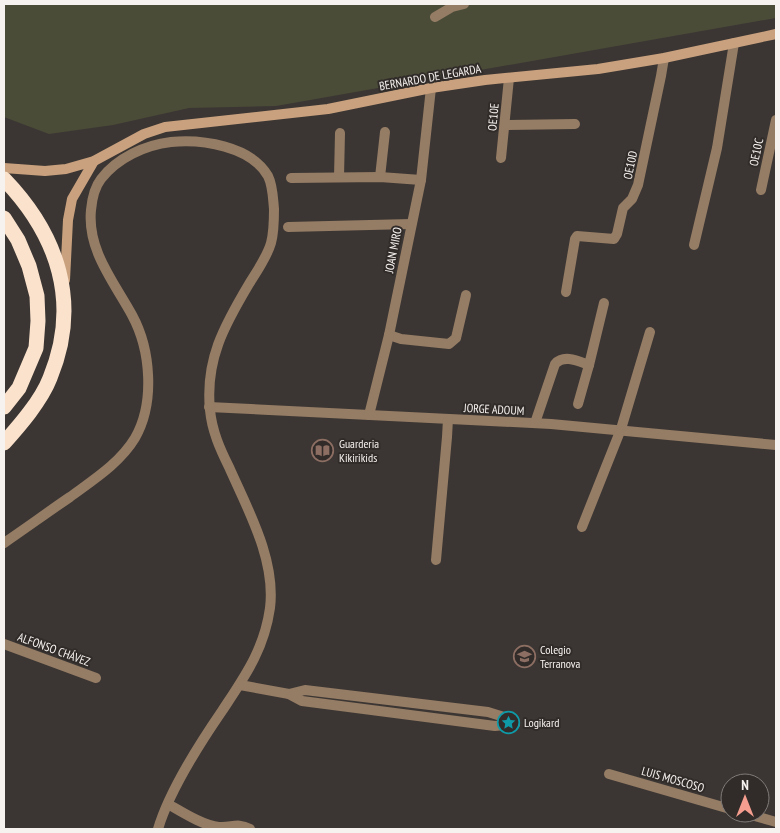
<svg xmlns="http://www.w3.org/2000/svg" width="780" height="833" viewBox="0 0 780 833" font-family="'PT Sans Narrow',sans-serif">
<style>
.green{fill:#4a4c38}
.lines{fill:none;stroke-linecap:round;stroke-linejoin:round}
.street{stroke:#957c65;stroke-width:10}
.secondary{stroke:#c9a17e;stroke-width:10}
.highway{stroke:#fbe2cc;stroke-width:15}
.labels{text-anchor:middle;dominant-baseline:central;stroke-width:4;stroke-linejoin:round;paint-order:stroke}
.street-label{font-size:12px;fill:#f6f2f0;stroke:#312c29}
.poi-label{font-size:12px;fill:#f6f2f0;stroke:#312c29;text-anchor:start}
</style>
<rect width="100%" height="100%" fill="#3b3633"/>
<path class="green" d="M 4,4 L 776,4 L 776,18 L 276,106 L 189,108 L 113,125 L 49,134 L 4,117 Z"/>
<g class="lines">
<g class="street">
<path d="M 435,17 L 452,7 L 464,4"/>
<path d="M 505,125 L 575,124"/>
<path d="M 501,158 L 509,78"/>
<path d="M 339,177 L 340,133"/>
<path d="M 380,177 L 385,132"/>
<path d="M 291,178 L 380,177 L 421,180"/>
<path d="M 761,190 L 776,120"/>
<path d="M 288,227 L 411,224"/>
<path d="M 694,245 L 717,148 L 734,43"/>
<path d="M 566,292 L 575,239 L 577,236 L 614,239 L 617,234 L 623,208 L 632,199 L 638,185 L 661,76 L 664,58"/>
<path d="M 389,335 L 401,339 L 449,344 L 456,338 L 466,295"/>
<path d="M 578,404 L 589,365"/>
<path d="M 209,407 L 551,424 L 776,445"/>
<path d="M 369,415 L 389,335 L 421,180 L 431,88"/>
<path d="M 535,423 L 555,364 C 564,354 578,361 589,365 L 604,303"/>
<path d="M 582,527 L 621,429 L 650,332"/>
<path d="M 4,543 C 26,528 48,512 70,497 C 93,480 120,463 135,438 C 155,403 151,350 132,315 C 114,282 87,250 91,210 C 92,199 94,188 101,179 C 117,158 145,145 171,142 C 202,139 251,146 268,176 C 273,186 273,199 274,209 C 274,220 274,232 271,243 C 267,257 257,271 249,284 C 224,326 205,360 210,410 C 212,431 220,449 229,467 C 248,510 276,560 270,608 C 264,650 245,676 222,711 C 200,743 169,792 158,829"/>
<path d="M 436,560 L 447,437 L 448,419"/>
<path d="M 4,644 L 96,678"/>
<path d="M 240,685 L 289,694 L 302,701 L 495,726 L 515,724"/>
<path d="M 289,694 L 305,690 L 488,712 L 504,717 L 515,724"/>
<path d="M 609,774 L 730,809"/>
<path d="M 168,804 C 182,812 204,826 219,827 C 232,828 237,822 250,829"/>
<path d="M 744,813 L 776,822"/>
</g>
<g class="secondary">
<path d="M 4,168 L 45,171 L 66,169 L 94,161 L 144,134 L 165,127 L 328,109 L 431,88 L 485,80 L 598,69 L 664,58 L 776,34"/>
<path d="M 65,280 L 68,220 L 72,199 L 94,161"/>
</g>
<g class="highway">
<path d="M 4,179 C 58,235 81,303 50,378 C 41,401 20,425 4,443"/>
<path d="M 4,218 L 18,240 L 29,266 L 37,296 L 38,321 L 36,348 L 19,388 L 4,407"/>
</g>
</g>
<defs>
<symbol id="library-ring" viewBox="-11 -11 22 22"><circle r="9.5" fill="#312c29" stroke="#8d6e63" stroke-width="1.5"/><path d="M-6-4Q-3-5.5-.7-3.5V5Q-3 3-6 4ZM6-4Q3-5.5 .7-3.5V5Q3 3 6 4Z" fill="#8d6e63"/></symbol>
<symbol id="school-ring" viewBox="-11 -11 22 22"><circle r="9.5" fill="#312c29" stroke="#8d6e63" stroke-width="1.5"/><path d="M0-5L7-2L0 1L-7-2ZM-4 1L0 2.5L4 1V4Q0 6-4 4Z" fill="#8d6e63"/></symbol>
<symbol id="sight-ring" viewBox="-11 -11 22 22"><circle r="9.5" fill="#312c29" stroke="#0f9aa8" stroke-width="1.5"/><path d="M0-6L1.8-2.2L6-1.7L2.9 1.2L3.7 5.4L0 3.3L-3.7 5.4L-2.9 1.2L-6-1.7L-1.8-2.2Z" fill="#0f9aa8"/></symbol>
</defs>
<g fill-rule="evenodd">
<use href="#library-ring" x="310" y="438" width="25" height="25"/>
<use href="#school-ring" x="512" y="644" width="25" height="25"/>
<use href="#sight-ring" x="496" y="710" width="25" height="25"/>
</g>
<g class="labels">
<g class="street-label">
<text transform="translate(430 77) rotate(-10)">BERNARDO DE LEGARDA</text>
<text transform="translate(493 117) rotate(-85)">OE10E</text>
<text transform="translate(756 152) rotate(-78)">OE10C</text>
<text transform="translate(630 165) rotate(-78)">OE10D</text>
<text transform="translate(393 250) rotate(-79)">JOAN MIRO</text>
<text transform="translate(494 409) rotate(3)">JORGE ADOUM</text>
<text transform="translate(54 649) rotate(20)">ALFONSO CHÁVEZ</text>
<text transform="translate(673 779) rotate(16)">LUIS MOSCOSO</text>
</g>
<g class="poi-label">
<text x="339" y="443">Guarderia<tspan x="339" dy="14">Kikirikids</tspan></text>
<text x="540" y="649">Colegio<tspan x="540" dy="14">Terranova</tspan></text>
<text x="524" y="722">Logikard</text>
</g>
</g>
<rect width="780" height="833" fill="none" stroke="#f6f2f0" stroke-width="10"/>
<g transform="translate(745 798)"><circle r="24" fill="#312c29" stroke="#807b79"/>
<path d="M0-4L9 19L0 12L-9 19Z" fill="#f59d8f"/>
<text y="-8" font-size="14" font-weight="bold" text-anchor="middle" fill="#f6f2f0">N</text>
</g>
</svg>
